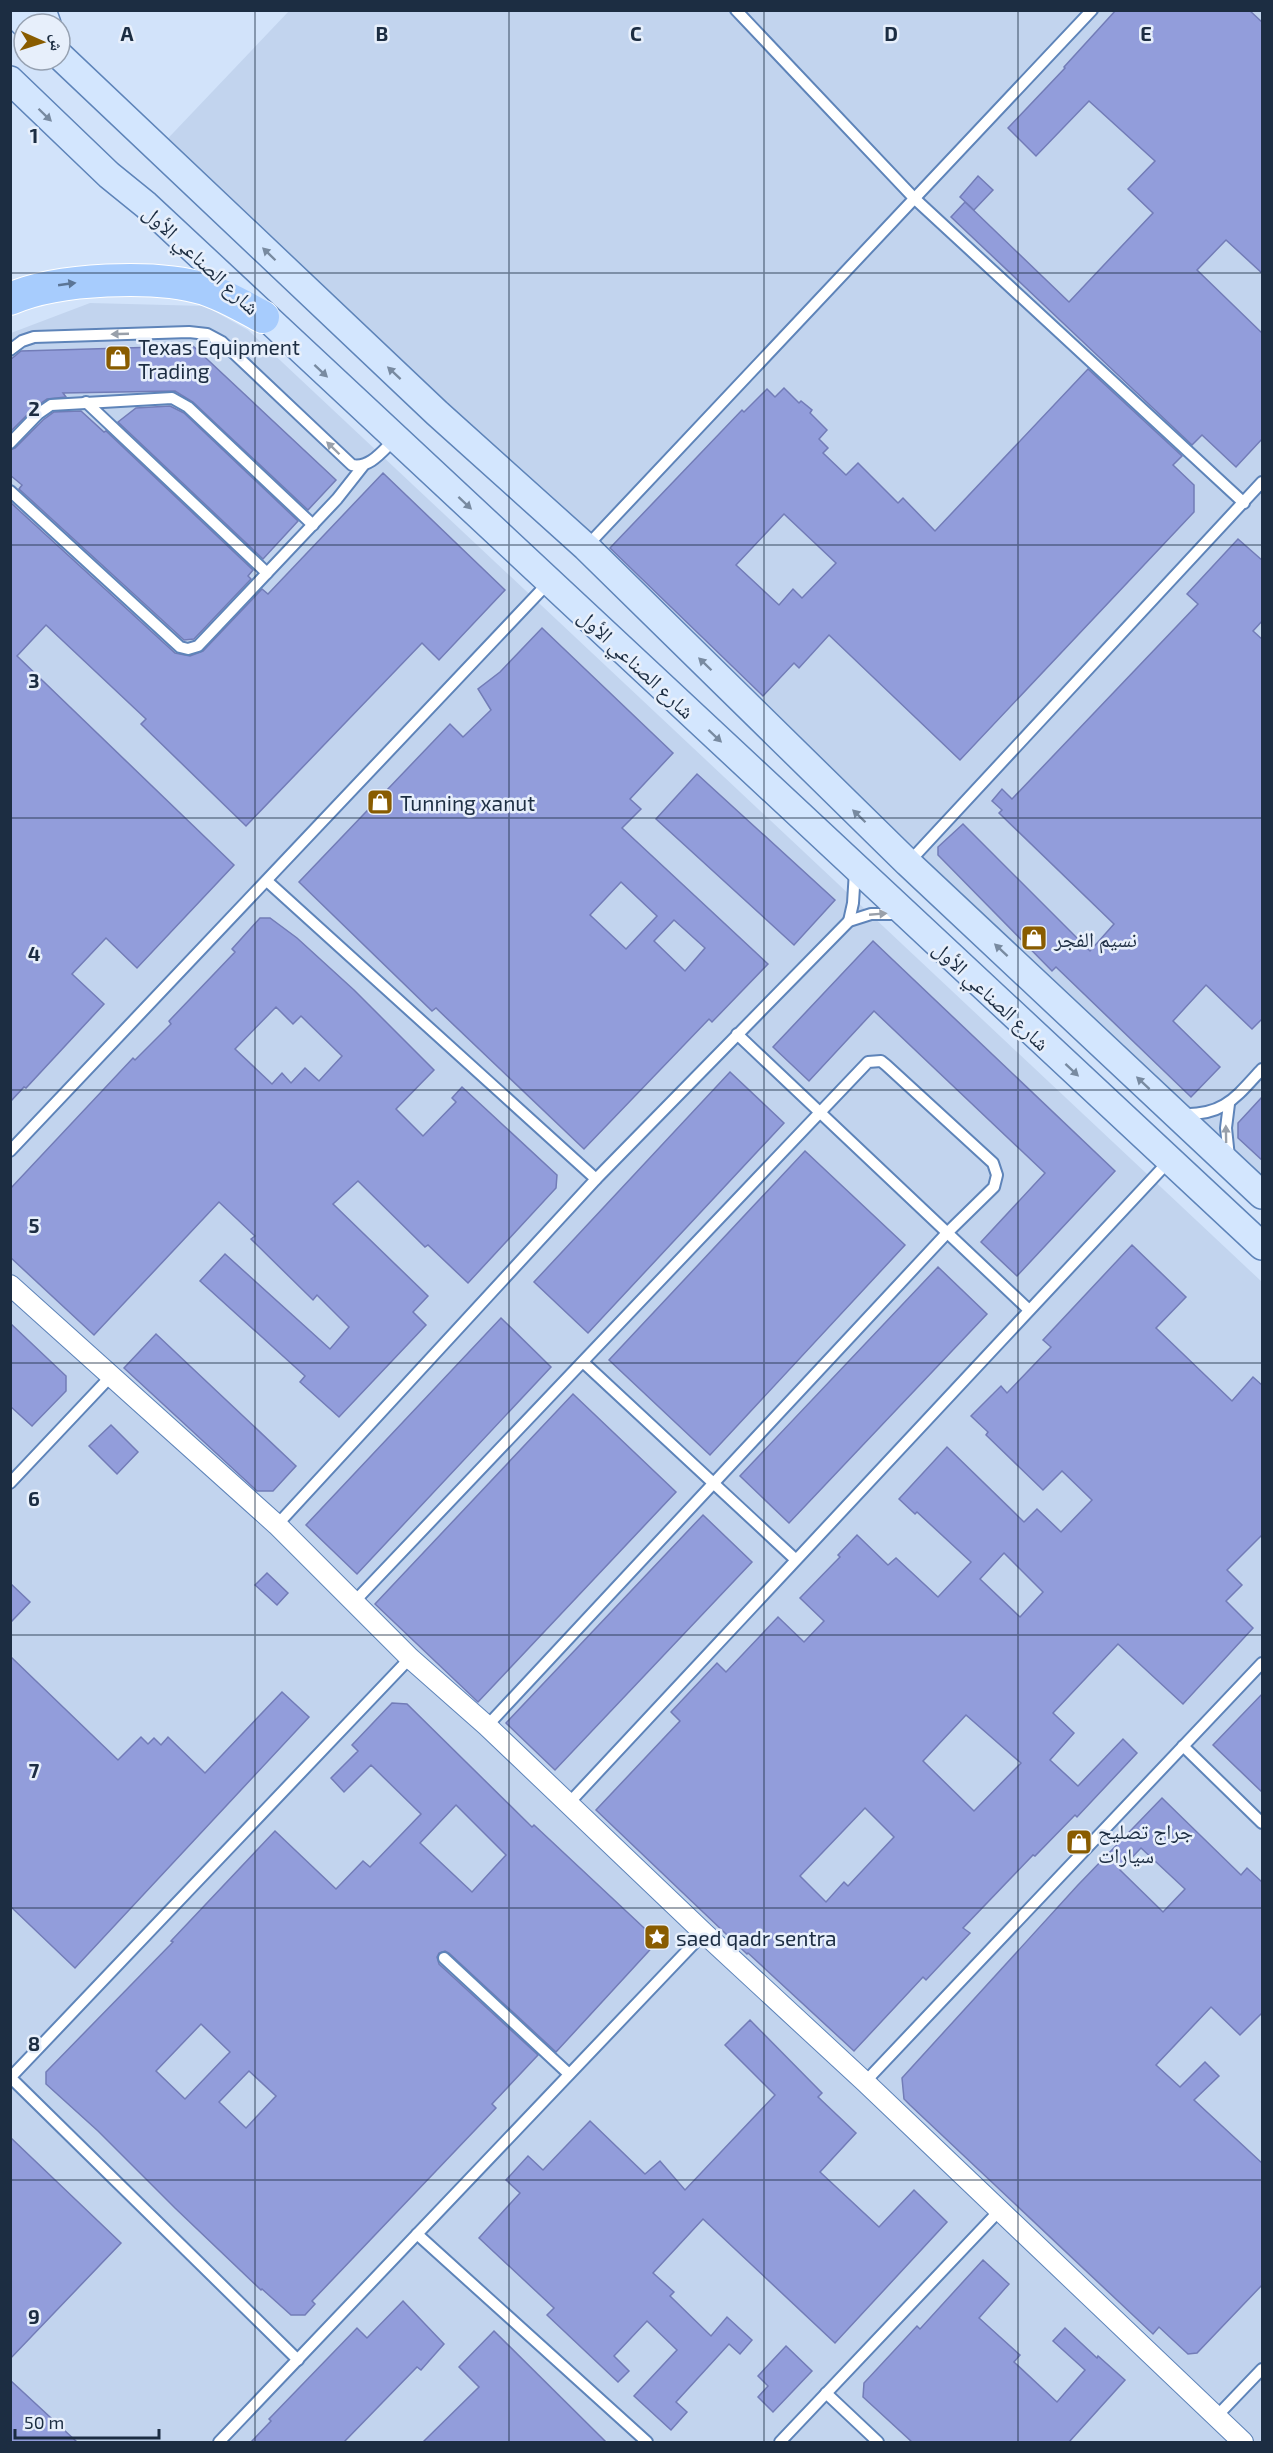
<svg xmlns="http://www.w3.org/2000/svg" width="1273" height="2453" viewBox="0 0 1273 2453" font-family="'Exo 2','Noto Naskh Arabic',sans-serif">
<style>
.built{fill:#c2d4ee}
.building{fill:#929ddb;stroke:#727cb7;stroke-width:1.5;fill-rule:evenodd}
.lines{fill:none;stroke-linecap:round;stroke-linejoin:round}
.lane-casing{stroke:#5e84b9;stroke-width:14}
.street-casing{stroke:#5e84b9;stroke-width:22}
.secondary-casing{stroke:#5e84b9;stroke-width:30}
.primary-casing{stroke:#fff;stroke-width:34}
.lane{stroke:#fff;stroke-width:10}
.street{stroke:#fff;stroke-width:20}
.secondary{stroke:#d3e6fe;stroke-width:27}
.primary{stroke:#a7ccfd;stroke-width:32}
.oneway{fill:#788aa0}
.oneway2{fill:#5b7596}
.oneway3{fill:#99a0aa}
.grid{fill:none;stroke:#1c2d42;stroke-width:1.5;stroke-opacity:0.55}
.labels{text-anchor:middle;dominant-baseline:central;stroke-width:5;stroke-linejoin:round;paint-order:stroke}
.street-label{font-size:21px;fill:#1c2d42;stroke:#e7effb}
.poi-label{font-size:21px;fill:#1c2d42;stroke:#e7effb;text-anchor:start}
.grid-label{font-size:20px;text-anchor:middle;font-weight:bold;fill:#1c2d42;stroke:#e7effb;stroke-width:5;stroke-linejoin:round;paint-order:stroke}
</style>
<rect width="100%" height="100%" fill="#d2e3fa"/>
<g class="built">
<path d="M 289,11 L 1262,11 L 1262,1178 L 155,152 Z"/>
<path d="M 90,303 L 205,306 L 248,330 L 1262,1282 L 1262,2442 L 11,2442 L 11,333 Z"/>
</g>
<g class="building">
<path d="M 1116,10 L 1249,10 L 1263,23 L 1263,274 L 1226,240 L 1197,270 L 1263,334 L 1263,438 L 1236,467 L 1202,435 L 1192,445 L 951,217 L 965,202 L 1069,302 L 1153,213 L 1128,189 L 1155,161 L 1089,101 L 1036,156 L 1008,128 L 1065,68 L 1064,67 Z"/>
<path d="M 978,176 L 993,190 L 974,210 L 960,197 Z"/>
<path d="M 193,346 L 336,480 L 308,510 L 193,402 L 175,391 L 63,393 L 66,397 L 47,399 L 34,408 L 10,432 L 10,360 L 21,351 Z"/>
<path d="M 1088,369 L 1182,456 L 1173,465 L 1194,485 L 1194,512 L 960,760 L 829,635 L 799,668 L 794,663 L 763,696 L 610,548 L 742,410 L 744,412 L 767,389 L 775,397 L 784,388 L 799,403 L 801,401 L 812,410 L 810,413 L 827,430 L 819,439 L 828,448 L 823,453 L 846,475 L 858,463 L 898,503 L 903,498 L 935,531 ZM 784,514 L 836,563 L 802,598 L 793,589 L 779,605 L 736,565 Z"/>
<path d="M 170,406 L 184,413 L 298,521 L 263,559 L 118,422 L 136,408 Z"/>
<path d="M 81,411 L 104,432 L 106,431 L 253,570 L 248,576 L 251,579 L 194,639 L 184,640 L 19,489 L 22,485 L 10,475 L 10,450 L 15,448 L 43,420 L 54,412 Z"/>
<path d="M 383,473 L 505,590 L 439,660 L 422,643 L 246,826 L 141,724 L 146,719 L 46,625 L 17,656 L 234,865 L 137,968 L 106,938 L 72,974 L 104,1004 L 26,1088 L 24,1087 L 10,1102 L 10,502 L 175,653 L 190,656 L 203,651 L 262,589 L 268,594 Z"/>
<path d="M 1238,539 L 1263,561 L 1263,620 L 1253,631 L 1263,640 L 1263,1018 L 1252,1029 L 1206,985 L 1173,1021 L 1220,1067 L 1191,1097 L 1056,967 L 1052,971 L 938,855 L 938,847 L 963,824 L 1090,951 L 1114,924 L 999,813 L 1002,810 L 992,801 L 1002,789 L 1012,799 L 1198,604 L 1187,594 Z"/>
<path d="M 542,628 L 673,753 L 630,799 L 641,809 L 622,828 L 768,964 L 712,1022 L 709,1019 L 584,1149 L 436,1008 L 432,1011 L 299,882 L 450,724 L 463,737 L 491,710 L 478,689 L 500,672 ZM 621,882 L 657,916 L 626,949 L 590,915 ZM 674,920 L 705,948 L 685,971 L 654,941 Z"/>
<path d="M 697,774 L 835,900 L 794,945 L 656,819 Z"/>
<path d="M 260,918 L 270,918 L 297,938 L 354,990 L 434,1070 L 396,1109 L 423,1136 L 456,1102 L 452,1098 L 462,1087 L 557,1175 L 556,1188 L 468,1283 L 428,1245 L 425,1247 L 358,1181 L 333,1204 L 428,1296 L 413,1312 L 426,1325 L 339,1417 L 300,1382 L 305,1376 L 200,1281 L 225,1254 L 330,1349 L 349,1327 L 317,1295 L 313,1300 L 251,1239 L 255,1236 L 219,1202 L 94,1335 L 10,1257 L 10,1189 L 133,1058 L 135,1060 L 171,1024 L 169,1021 L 235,952 L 232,949 ZM 276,1007 L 293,1024 L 301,1016 L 342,1056 L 319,1081 L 305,1068 L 291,1083 L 282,1073 L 272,1084 L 235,1049 Z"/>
<path d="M 873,941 L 1115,1171 L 1017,1276 L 981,1242 L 1045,1173 L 874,1011 L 809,1081 L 773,1047 Z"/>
<path d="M 730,1072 L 784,1123 L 588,1333 L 534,1282 Z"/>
<path d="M 1263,1096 L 1263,1161 L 1238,1138 L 1238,1123 Z"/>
<path d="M 805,1151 L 905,1245 L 710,1455 L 609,1360 Z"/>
<path d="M 1132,1245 L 1186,1297 L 1156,1328 L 1232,1401 L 1253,1377 L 1263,1386 L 1263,1534 L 1227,1570 L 1242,1585 L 1226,1601 L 1253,1628 L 1183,1704 L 1118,1644 L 1053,1713 L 1074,1733 L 1050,1760 L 1078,1786 L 1123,1739 L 1137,1753 L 1077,1817 L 1075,1815 L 1035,1856 L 1033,1855 L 963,1928 L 970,1933 L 926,1980 L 923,1977 L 854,2051 L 748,1953 L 747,1954 L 596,1810 L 680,1721 L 671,1712 L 717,1663 L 726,1672 L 778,1617 L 804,1642 L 824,1621 L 800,1598 L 840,1557 L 838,1555 L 857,1535 L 888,1565 L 896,1558 L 938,1597 L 971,1562 L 917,1512 L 915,1514 L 899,1499 L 947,1447 L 1024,1522 L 1037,1509 L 1061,1532 L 1092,1500 L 1062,1471 L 1043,1490 L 986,1435 L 988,1432 L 971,1416 L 1001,1386 L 1007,1393 L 1051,1347 L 1043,1340 ZM 1004,1553 L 1043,1592 L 1020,1617 L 980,1579 ZM 966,1715 L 1021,1763 L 974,1811 L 923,1761 ZM 865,1808 L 894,1837 L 848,1886 L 844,1882 L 826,1902 L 800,1876 Z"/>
<path d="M 938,1267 L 987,1314 L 789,1523 L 740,1476 Z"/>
<path d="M 501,1318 L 551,1367 L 357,1574 L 306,1525 Z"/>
<path d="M 10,1323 L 66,1376 L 66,1391 L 32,1426 L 10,1406 Z"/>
<path d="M 156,1334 L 296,1466 L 273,1491 L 257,1491 L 124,1368 Z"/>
<path d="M 573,1394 L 676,1492 L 478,1702 L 375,1604 Z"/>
<path d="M 111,1425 L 138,1452 L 117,1474 L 89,1446 Z"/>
<path d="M 703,1515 L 752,1562 L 555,1770 L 506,1723 Z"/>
<path d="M 267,1573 L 288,1593 L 277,1605 L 255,1585 Z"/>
<path d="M 10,1583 L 30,1602 L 10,1623 Z"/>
<path d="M 10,1656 L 118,1760 L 141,1737 L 148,1744 L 154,1738 L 161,1745 L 168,1737 L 205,1773 L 282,1692 L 309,1717 L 75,1968 L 10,1906 Z"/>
<path d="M 1263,1693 L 1263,1793 L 1213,1745 Z"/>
<path d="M 392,1703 L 407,1704 L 532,1827 L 534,1825 L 658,1941 L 556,2052 L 449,1953 L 445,1951 L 439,1953 L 437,1957 L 439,1964 L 538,2055 L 492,2104 L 496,2108 L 312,2301 L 315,2304 L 305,2315 L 291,2315 L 262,2289 L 261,2290 L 175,2208 L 98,2131 L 46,2084 L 46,2072 L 173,1942 L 171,1941 L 275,1831 L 336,1889 L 363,1861 L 370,1867 L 421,1814 L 371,1765 L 344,1792 L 331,1778 L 358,1751 L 352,1745 ZM 456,1805 L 506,1855 L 472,1892 L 420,1843 ZM 201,2024 L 230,2052 L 185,2099 L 156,2071 ZM 249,2071 L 276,2096 L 246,2128 L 219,2102 Z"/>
<path d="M 1162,1798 L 1241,1875 L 1247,1868 L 1263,1883 L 1263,2012 L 1240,2035 L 1211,2007 L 1156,2065 L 1180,2087 L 1205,2062 L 1219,2076 L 1194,2100 L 1263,2164 L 1263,2284 L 1197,2353 L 1188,2354 L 1159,2327 L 1153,2334 L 910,2105 L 904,2099 L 902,2078 L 1078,1885 ZM 1141,1848 L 1185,1889 L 1163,1912 L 1120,1870 Z"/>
<path d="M 750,2020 L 822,2093 L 818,2097 L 856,2133 L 820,2172 L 879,2227 L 914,2190 L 947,2222 L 835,2343 L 703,2219 L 653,2273 L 674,2292 L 670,2296 L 711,2336 L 727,2317 L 752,2340 L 740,2354 L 729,2344 L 676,2402 L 687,2412 L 671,2430 L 634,2396 L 677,2350 L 647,2321 L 614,2356 L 629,2371 L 618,2382 L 547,2315 L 554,2308 L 479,2238 L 520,2193 L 506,2180 L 528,2156 L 543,2170 L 590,2121 L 645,2174 L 660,2161 L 685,2190 L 775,2095 L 725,2045 Z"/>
<path d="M 10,2137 L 121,2243 L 10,2359 Z"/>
<path d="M 983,2260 L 1009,2284 L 979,2318 L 1020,2355 L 1014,2362 L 1057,2402 L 1085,2370 L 1053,2341 L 1065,2328 L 1097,2358 L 1098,2356 L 1125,2380 L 1069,2442 L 912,2442 L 863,2397 L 864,2383 L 917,2326 L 920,2329 Z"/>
<path d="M 403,2301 L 444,2344 L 421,2370 L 417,2367 L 344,2442 L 251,2442 L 271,2421 L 269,2419 L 357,2328 L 367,2338 Z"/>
<path d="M 494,2331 L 606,2442 L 423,2442 L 479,2387 L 459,2367 Z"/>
<path d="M 786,2346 L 812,2371 L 773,2412 L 758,2397 L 768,2386 L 758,2376 Z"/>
<path d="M 10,2380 L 77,2442 L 10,2442 Z"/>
</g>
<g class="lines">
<defs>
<g id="lane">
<path d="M 736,10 L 914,198 L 1244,503"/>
<path d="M 10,350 L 22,341 L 34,337 L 189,332 L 207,334 L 222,342 L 352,465 C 370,469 383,450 395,439"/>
<path d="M 86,402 L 267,573"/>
<path d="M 10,443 L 38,414 L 51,405 L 172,398 L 188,407 L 313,525"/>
<path d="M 10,491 L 180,647 L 188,649 L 198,646 L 337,499 L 363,466"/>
<path d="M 586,547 L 1092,10"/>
<path d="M 909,862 L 1262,482"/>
<path d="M 267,881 L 596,1179"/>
<path d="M 849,921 L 853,903 L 855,871"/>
<path d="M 737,1034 L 1029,1310"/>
<path d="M 1181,1114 C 1224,1116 1236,1097 1262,1069"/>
<path d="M 10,1151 L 549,582"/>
<path d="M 1229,1157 L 1226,1128 L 1229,1104"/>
<path d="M 583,1362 L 795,1559"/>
<path d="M 10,1483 L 112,1375"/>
<path d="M 277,1525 L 596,1179 L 849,921 L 871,914 L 897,914"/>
<path d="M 354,1602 L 868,1062 L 881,1061 L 886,1065 L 993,1163 L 997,1175 L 994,1187 L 947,1233 L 487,1726"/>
<path d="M 1183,1746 L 1262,1823"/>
<path d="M 569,1803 L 1169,1161"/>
<path d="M 444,1958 L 569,2074"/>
<path d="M 10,2078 L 410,1658"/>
<path d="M 11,2078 L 298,2360"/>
<path d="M 865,2082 L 1262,1663"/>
<path d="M 417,2234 L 647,2442"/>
<path d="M 826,2393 L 878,2442"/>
<path d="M 1216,2417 L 1262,2369"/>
<path d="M 219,2442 L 704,1933"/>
<path d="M 780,2442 L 999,2211"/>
</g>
<path id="street" d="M 10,1285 L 277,1525 L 410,1658 L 487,1726 L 704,1933 L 865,2082 L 1243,2442"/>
<g id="secondary">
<path d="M 11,10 L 25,24"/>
<path d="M 42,10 L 47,24"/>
<path d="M 60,56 L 437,413 L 586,547 L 908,863 L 1262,1195"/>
<path d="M 10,80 L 109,175 L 146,205 L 1262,1246"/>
</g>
<path id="primary" d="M 10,299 C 57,278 156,274 205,289 C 226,296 244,307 263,317"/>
</defs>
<use href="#lane" class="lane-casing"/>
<use href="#street" class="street-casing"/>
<use href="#secondary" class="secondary-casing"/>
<use href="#primary" class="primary-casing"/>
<use href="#lane" class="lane"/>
<use href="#street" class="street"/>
<use href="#secondary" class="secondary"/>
<use href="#primary" class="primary"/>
</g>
<defs><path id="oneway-solid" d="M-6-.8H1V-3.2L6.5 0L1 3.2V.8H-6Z" transform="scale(1.5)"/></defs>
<g class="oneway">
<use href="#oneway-solid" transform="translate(45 115) rotate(44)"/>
<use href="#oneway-solid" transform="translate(269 254) rotate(-136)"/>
<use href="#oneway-solid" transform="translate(321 371) rotate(43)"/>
<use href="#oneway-solid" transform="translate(394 373) rotate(-137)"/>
<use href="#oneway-solid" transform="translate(465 503) rotate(43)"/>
<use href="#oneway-solid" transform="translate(705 664) rotate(-136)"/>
<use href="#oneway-solid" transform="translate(715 736) rotate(43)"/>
<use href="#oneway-solid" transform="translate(859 816) rotate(-136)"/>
<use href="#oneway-solid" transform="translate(1001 950) rotate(-137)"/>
<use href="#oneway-solid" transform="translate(1072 1070) rotate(43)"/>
<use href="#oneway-solid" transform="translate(1143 1083) rotate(-137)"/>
</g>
<use class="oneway2" href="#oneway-solid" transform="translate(67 284) rotate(-8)"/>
<g class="oneway3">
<use href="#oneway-solid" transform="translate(120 334) rotate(178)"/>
<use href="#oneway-solid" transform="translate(333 448) rotate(-136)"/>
<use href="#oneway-solid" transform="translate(878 914) rotate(-5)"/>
<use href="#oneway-solid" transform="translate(1226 1134) rotate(-91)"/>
</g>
<path class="grid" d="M 255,10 L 255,2442M 509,10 L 509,2442M 764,10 L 764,2442M 1018,10 L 1018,2442M 10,273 L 1262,273M 10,545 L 1262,545M 10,818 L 1262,818M 10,1090 L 1262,1090M 10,1363 L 1262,1363M 10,1635 L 1262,1635M 10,1908 L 1262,1908M 10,2180 L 1262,2180"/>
<defs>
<symbol id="shop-square" viewBox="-11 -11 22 22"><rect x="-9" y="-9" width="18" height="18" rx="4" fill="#895c00" stroke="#e7effb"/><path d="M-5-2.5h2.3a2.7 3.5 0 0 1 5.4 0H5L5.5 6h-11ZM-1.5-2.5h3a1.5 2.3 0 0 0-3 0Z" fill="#fff"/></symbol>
<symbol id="sight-square" viewBox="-11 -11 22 22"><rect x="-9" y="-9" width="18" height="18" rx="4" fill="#895c00" stroke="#e7effb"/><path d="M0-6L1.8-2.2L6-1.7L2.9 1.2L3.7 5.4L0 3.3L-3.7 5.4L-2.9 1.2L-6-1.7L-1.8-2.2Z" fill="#fff"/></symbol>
</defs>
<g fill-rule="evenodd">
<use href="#shop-square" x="103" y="343" width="30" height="30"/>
<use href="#shop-square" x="365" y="787" width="30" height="30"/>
<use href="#shop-square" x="1019" y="923" width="30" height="30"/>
<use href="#shop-square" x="1064" y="1827" width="30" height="30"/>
<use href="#sight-square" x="642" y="1922" width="30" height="30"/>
</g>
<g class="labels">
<g class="street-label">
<text transform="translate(202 259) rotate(43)">شارع الصناعي الأول</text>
<text transform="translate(637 663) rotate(43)">شارع الصناعي الأول</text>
<text transform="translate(992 995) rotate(43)">شارع الصناعي الأول</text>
</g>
<g class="poi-label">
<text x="138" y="346">Texas Equipment<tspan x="138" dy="24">Trading</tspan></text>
<text x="400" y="802">Tunning xanut</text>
<text x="1054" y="938">نسيم الفجر</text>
<text x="1098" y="1830">جراج تصليح<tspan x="1098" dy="24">سيارات</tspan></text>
<text x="676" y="1937">saed qadr sentra</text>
</g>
</g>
<g class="grid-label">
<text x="127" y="41">A</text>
<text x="382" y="41">B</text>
<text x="636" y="41">C</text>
<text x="891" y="41">D</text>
<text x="1146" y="41">E</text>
<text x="34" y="143">1</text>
<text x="34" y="416">2</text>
<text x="34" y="688">3</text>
<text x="34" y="961">4</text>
<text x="34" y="1233">5</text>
<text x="34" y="1506">6</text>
<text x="34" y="1778">7</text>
<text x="34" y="2051">8</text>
<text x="34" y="2324">9</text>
</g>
<rect width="1273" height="2453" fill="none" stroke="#1c2d42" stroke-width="24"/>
<g transform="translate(42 42) rotate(93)"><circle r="28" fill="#e7effb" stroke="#96a1b1" stroke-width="1.5"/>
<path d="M0-4.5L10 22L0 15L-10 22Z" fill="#895c00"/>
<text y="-9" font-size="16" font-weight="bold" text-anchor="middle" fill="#1c2d42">ش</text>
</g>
<path d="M15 2429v9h144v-9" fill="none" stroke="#1c2d42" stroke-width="3"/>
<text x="24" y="2429" font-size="18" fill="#1c2d42" stroke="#e7effb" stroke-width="4.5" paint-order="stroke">50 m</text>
</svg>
